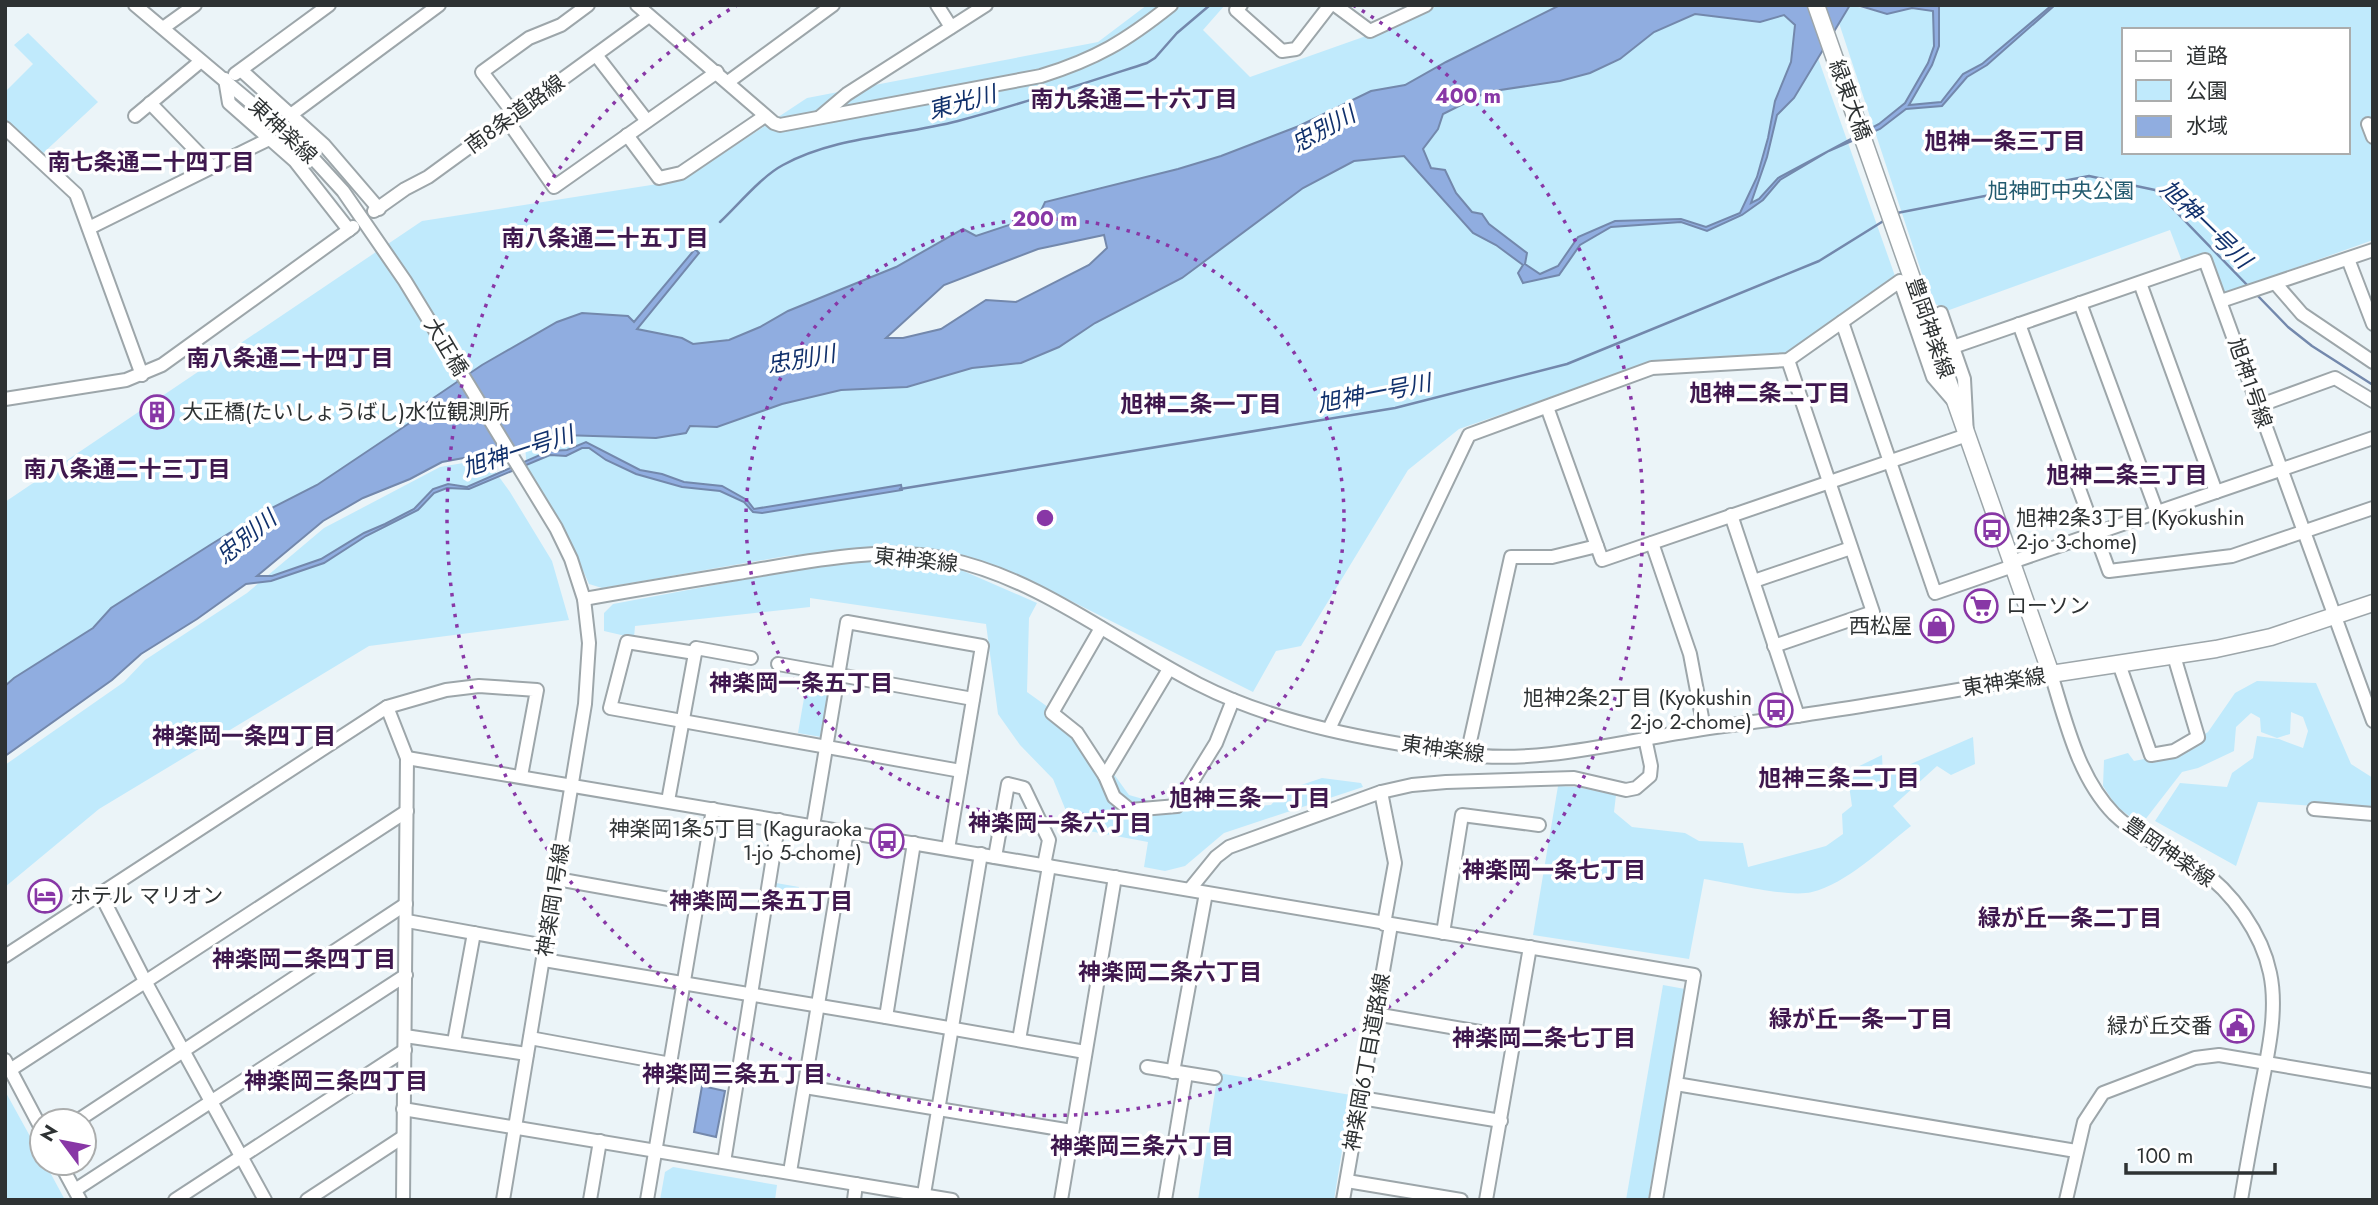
<svg xmlns="http://www.w3.org/2000/svg" width="2378" height="1205" viewBox="0 0 2378 1205" font-family="Jost,'Noto Sans JP',sans-serif">
<style>
.green{fill:#c0eafc;fill-rule:evenodd}
.water{fill:#90ade0;stroke:#7388ac;stroke-width:2;fill-rule:evenodd}
.lines{fill:none;stroke-linecap:round;stroke-linejoin:round}
.stream{stroke:#7388ac;stroke-width:2.5}
.minor-casing{stroke:#9da6aa;stroke-width:16}
.major-casing{stroke:#9da6aa;stroke-width:19}
.minor{stroke:#fff;stroke-width:12}
.major{stroke:#fff;stroke-width:16}
.ring{fill:none;stroke:#8837a6;stroke-width:3.5;stroke-dasharray:3.5 7}
.labels{text-anchor:middle;dominant-baseline:central;stroke-width:7;stroke-linejoin:round;paint-order:stroke}
.street-label{font-size:21px;fill:#2e3233;stroke:#fff}
.park-label{font-size:21px;fill:#235b6f;stroke:#fff}
.poi-label{font-size:21px;fill:#2e3233;stroke:#fff;text-anchor:start}
.neighbourhood-label{font-size:23px;font-weight:bold;fill:#3f184e;stroke:#fff}
.water-label{font-size:23px;font-style:italic;fill:#11316c;stroke:#fff}
.centre{fill:#8837a6;stroke:#fff;stroke-width:3.5}
.ring-label{font-size:21px;text-anchor:middle;font-weight:bold;fill:#8837a6;stroke:#fff;stroke-width:7;stroke-linejoin:round;paint-order:stroke}
</style>
<rect width="100%" height="100%" fill="#ebf4f8"/>
<g class="green">
<path d="M 1147,5 L 1225,5 L 1203,30 L 1250,77 L 1366,36 L 1440,5 L 1560,5 L 1446,62 L 1405,85 L 1371,91 L 1299,126 L 1221,156 L 975,236 L 963,229 L 896,267 L 788,311 L 760,327 L 729,340 L 693,344 L 682,338 L 636,329 L 699,253 L 695,249 L 634,323 L 605,315 L 582,313 L 557,322 L 482,365 L 420,416 L 317,485 L 262,513 L 111,608 L 93,628 L 5,686 L 5,502 L 422,221 L 683,180 L 807,98 L 1098,42 Z"/>
<path d="M 1850,5 L 1887,14 L 1912,8 L 1933,11 L 1939,5 L 2373,5 L 2373,240 L 2225,293 L 2207,255 L 2183,264 L 2170,230 L 1941,313 L 1938,305 L 1932,304 L 1839,23 ZM 2124,30 L 2348,30 L 2348,152 L 2124,152 Z"/>
<path d="M 1695,13 L 1760,22 L 1784,15 L 1795,25 L 1791,62 L 1775,101 L 1794,98 L 1818,58 L 1895,276 L 1785,356 L 1657,360 L 1459,429 L 1408,470 L 1301,646 L 1276,651 L 1253,692 L 1045,588 L 998,568 L 945,552 L 892,547 L 786,556 L 602,588 L 589,584 L 564,528 L 527,470 L 525,446 L 546,443 L 562,435 L 655,438 L 690,426 L 717,427 L 782,404 L 841,390 L 907,387 L 972,368 L 1021,363 L 1059,347 L 1095,323 L 1182,278 L 1303,188 L 1354,161 L 1404,156 L 1438,129 L 1443,114 L 1487,92 L 1515,88 L 1620,59 L 1654,32 Z"/>
<path d="M 28,33 L 98,102 L 39,157 L 5,124 L 5,92 L 33,64 L 14,45 Z"/>
<path d="M 486,459 L 510,492 L 552,561 L 569,620 L 369,646 L 99,809 L 5,887 L 5,765 L 124,682 L 145,660 L 247,593 L 324,528 L 440,467 Z"/>
<path d="M 895,559 L 945,563 L 1037,603 L 1029,618 L 1027,692 L 1084,733 L 1129,795 L 1185,811 L 1271,805 L 1283,791 L 1322,778 L 1361,783 L 1363,787 L 1224,833 L 1185,866 L 1165,871 L 1144,867 L 1148,842 L 1073,828 L 1053,779 L 1020,745 L 998,714 L 986,624 L 810,598 L 810,607 L 635,626 L 634,638 L 604,631 L 604,613 L 613,604 L 837,562 Z"/>
<path d="M 808,675 L 831,679 L 821,737 L 798,733 Z"/>
<path d="M 2257,681 L 2316,683 L 2351,764 L 2373,778 L 2371,801 L 2373,810 L 2258,802 L 2236,866 L 2155,821 L 2180,783 L 2227,787 L 2232,773 L 2253,758 L 2257,736 L 2279,739 L 2303,748 L 2308,731 L 2303,717 L 2291,712 L 2290,734 L 2277,738 L 2261,732 L 2260,718 L 2251,713 L 2236,727 L 2234,751 L 2198,768 L 2182,772 L 2141,825 L 2116,806 L 2103,786 L 2104,760 L 2128,753 L 2134,761 L 2175,753 L 2208,732 L 2235,693 Z"/>
<path d="M 1973,737 L 1975,764 L 1951,775 L 1937,766 L 1893,806 L 1911,826 C 1883,848 1846,884 1812,892 C 1788,898 1730,883 1704,879 L 1689,959 L 1533,935 L 1558,786 L 1577,787 L 1616,795 L 1614,812 L 1632,827 L 1685,833 L 1699,841 L 1743,843 L 1748,867 L 1826,846 L 1843,834 L 1842,814 L 1852,806 L 1847,772 L 1882,755 L 1883,776 Z"/>
<path d="M 776,883 L 799,887 L 795,910 L 772,906 Z"/>
<path d="M 1663,985 L 1685,989 L 1648,1200 L 1626,1200 Z"/>
<path d="M 1218,1073 L 1351,1095 L 1334,1200 L 1198,1200 Z"/>
<path d="M 5,1091 L 42,1158 L 42,1163 L 45,1163 L 65,1200 L 5,1200 Z"/>
<path d="M 673,1167 L 777,1185 L 775,1200 L 660,1200 L 665,1172 Z"/>
</g>
<g class="water">
<path d="M 1560,5 L 1850,5 L 1794,98 L 1777,115 L 1767,157 L 1751,203 L 1759,199 L 1778,178 L 1879,124 L 1905,103 L 1928,63 L 1934,46 L 1933,11 L 1912,8 L 1887,14 L 1857,5 L 1939,5 L 1939,46 L 1932,65 L 1909,105 L 1941,102 L 1963,74 L 1982,64 L 2052,5 L 2055,5 L 1987,65 L 1967,77 L 1942,106 L 1906,109 L 1880,129 L 1829,151 L 1780,180 L 1763,200 L 1742,215 L 1707,231 L 1681,222 L 1611,227 L 1580,245 L 1559,275 L 1523,283 L 1518,273 L 1523,265 L 1496,245 L 1473,233 L 1404,156 L 1354,161 L 1303,188 L 1182,278 L 1095,323 L 1059,347 L 1021,363 L 972,368 L 907,387 L 841,390 L 782,404 L 717,427 L 690,426 L 686,433 L 656,438 L 562,435 L 546,443 L 442,462 L 410,479 L 363,498 L 323,521 L 257,576 L 272,576 L 321,559 L 364,533 L 385,524 L 414,509 L 433,489 L 448,484 L 467,487 L 549,451 L 567,450 L 586,442 L 640,470 L 662,474 L 684,482 L 722,486 L 747,500 L 754,509 L 901,485 L 902,490 L 762,513 L 753,512 L 744,502 L 720,491 L 682,487 L 636,474 L 606,460 L 589,448 L 582,448 L 566,456 L 550,455 L 469,489 L 447,488 L 434,493 L 418,510 L 366,536 L 324,563 L 271,581 L 246,584 L 197,619 L 141,654 L 112,680 L 5,756 L 5,686 L 14,678 L 93,628 L 111,608 L 210,545 L 262,513 L 317,485 L 420,416 L 423,405 L 482,365 L 557,322 L 582,313 L 628,316 L 634,322 L 695,249 L 699,253 L 637,329 L 682,338 L 693,344 L 729,340 L 760,327 L 788,311 L 896,267 L 963,229 L 976,236 L 1039,215 L 1045,202 L 1178,169 L 1221,156 L 1299,126 L 1371,91 L 1405,85 L 1446,62 ZM 1695,14 L 1760,22 L 1784,15 L 1795,25 L 1791,62 L 1775,101 L 1768,138 L 1757,177 L 1740,213 L 1706,227 L 1681,219 L 1615,221 L 1578,237 L 1558,266 L 1540,274 L 1525,264 L 1527,253 L 1489,224 L 1482,214 L 1472,212 L 1456,193 L 1445,170 L 1431,168 L 1423,149 L 1438,129 L 1443,114 L 1487,92 L 1560,81 L 1590,73 L 1620,59 L 1654,32 ZM 1104,235 L 1107,248 L 1089,265 L 1016,302 L 986,300 L 941,329 L 903,338 L 886,338 L 944,285 L 1038,249 Z"/>
<path d="M 702,1086 L 725,1091 L 716,1137 L 694,1132 Z"/>
</g>
<g class="lines">
<g class="stream">
<path d="M 1897,213 L 2089,176 L 2155,190 L 2250,288"/>
<path d="M 720,222 C 738,205 762,176 783,165 C 836,136 901,136 958,121 C 1022,104 1085,83 1147,63 L 1155,58 L 1177,33 L 1210,5"/>
<path d="M 2257,295 L 2288,327 L 2312,346 L 2373,385"/>
<path d="M 900,489 L 1395,408 L 1567,364 L 1819,261 L 1885,220"/>
</g>
<defs>
<g id="minor">
<path d="M 135,5 L 300,144 L 343,191 L 405,281 L 556,528 L 571,559 L 584,599 L 589,643 L 585,704 L 503,1200"/>
<path d="M 637,5 L 774,123 L 780,125 L 1041,76 C 1096,59 1126,41 1171,5"/>
<path d="M 937,5 L 951,27"/>
<path d="M 1241,5 L 1236,10 L 1282,51 L 1296,49 L 1330,5"/>
<path d="M 1335,5 L 1370,31 L 1426,5"/>
<path d="M 163,28 L 195,5"/>
<path d="M 596,55 L 647,121"/>
<path d="M 242,71 L 324,145 L 379,209"/>
<path d="M 235,74 L 329,5"/>
<path d="M 225,79 L 229,103 L 295,161 L 349,230"/>
<path d="M 728,82 L 833,5"/>
<path d="M 150,103 L 212,167"/>
<path d="M 292,114 L 439,5"/>
<path d="M 514,114 L 482,72 L 529,38 L 561,25 L 588,5"/>
<path d="M 135,116 L 201,61"/>
<path d="M 821,116 L 847,94 L 986,5"/>
<path d="M 507,120 L 554,187 L 717,72"/>
<path d="M 2368,124 L 2373,137"/>
<path d="M 5,128 L 76,194 L 142,375"/>
<path d="M 627,135 L 659,178 L 681,173 L 765,116"/>
<path d="M 374,211 L 405,189 L 428,177 L 649,16"/>
<path d="M 89,228 L 269,139"/>
<path d="M 2348,259 L 2373,324"/>
<path d="M 2140,283 L 2216,492"/>
<path d="M 2276,284 L 2302,314 L 2373,362"/>
<path d="M 2221,301 L 2373,250"/>
<path d="M 2080,303 L 2157,512"/>
<path d="M 1842,322 L 1935,593 L 2013,566"/>
<path d="M 2019,324 L 2109,571 L 2232,556 L 2373,508"/>
<path d="M 1953,347 L 2205,260 L 2373,721"/>
<path d="M 5,399 L 126,380 L 162,365 L 353,227"/>
<path d="M 2258,406 L 2335,378 L 2373,401"/>
<path d="M 1547,407 L 1602,560 L 1967,435 L 1964,379 L 1941,313"/>
<path d="M 1731,515 L 1798,716"/>
<path d="M 1652,543 L 1690,654 L 1704,728"/>
<path d="M 2012,562 L 2373,438"/>
<path d="M 1754,581 L 1851,548"/>
<path d="M 584,599 C 639,589 695,580 750,571 C 815,560 881,546 947,559 C 1039,578 1116,642 1198,684 C 1278,725 1375,741 1463,754 C 1532,765 1620,742 1690,731 C 1727,725 1765,721 1803,715 C 1886,703 1969,688 2051,674 C 2066,722 2078,777 2114,814 C 2139,838 2170,851 2199,869 C 2232,891 2262,934 2270,973 C 2278,1010 2268,1053 2261,1089 C 2254,1126 2247,1163 2241,1200"/>
<path d="M 1101,628 L 1052,713 L 1077,733 L 1105,776"/>
<path d="M 1774,646 L 1873,612 L 1788,360"/>
<path d="M 695,653 L 627,642 L 610,708 L 961,771"/>
<path d="M 778,664 L 973,699"/>
<path d="M 2119,664 L 2151,755 L 2174,751 L 2198,737 L 2174,656"/>
<path d="M 1169,669 L 1105,776 L 1114,797 L 1130,810 L 1177,806 L 1216,743 L 1233,700"/>
<path d="M 387,707 L 446,690 L 479,686 L 537,690 L 521,776"/>
<path d="M 1329,729 L 1469,435 L 1652,368 L 1788,360 L 1900,281 L 1933,377 L 1952,399"/>
<path d="M 1467,755 L 1511,557 L 1552,557 L 1597,546"/>
<path d="M 407,758 L 1694,975 L 1656,1200"/>
<path d="M 1381,792 L 1395,863 L 1384,924"/>
<path d="M 668,801 L 696,648 L 751,658"/>
<path d="M 2314,809 L 2373,814"/>
<path d="M 813,826 L 847,622 L 982,646 L 948,849"/>
<path d="M 995,857 L 1008,784 L 1024,788 L 1049,840 L 1044,865"/>
<path d="M 557,879 L 697,904"/>
<path d="M 1190,889 L 1216,857 L 1229,847 L 1381,792 L 1412,785 L 1446,782 L 1574,778 L 1626,790 L 1636,788 L 1650,776 L 1651,766 L 1645,738"/>
<path d="M 100,893 L 145,981 L 265,1200"/>
<path d="M 407,921 L 546,946"/>
<path d="M 1443,933 L 1462,815 L 1539,825"/>
<path d="M 5,956 L 387,707 L 407,758 L 403,1200"/>
<path d="M 544,960 L 886,1017 L 1085,1052"/>
<path d="M 1375,1014 L 1515,1038"/>
<path d="M 886,1017 L 914,843"/>
<path d="M 405,1036 L 527,1054"/>
<path d="M 530,1038 L 671,1064"/>
<path d="M 1019,1040 L 1049,866"/>
<path d="M 454,1042 L 474,933"/>
<path d="M 5,1060 L 42,1130"/>
<path d="M 1147,1067 L 1215,1078"/>
<path d="M 10,1070 L 407,811"/>
<path d="M 1173,1072 L 1206,893"/>
<path d="M 1676,1084 L 2076,1151"/>
<path d="M 805,1087 L 1072,1131"/>
<path d="M 1361,1098 L 1501,1121"/>
<path d="M 403,1109 L 952,1200"/>
<path d="M 77,1121 L 406,904"/>
<path d="M 724,1162 L 779,820"/>
<path d="M 60,1163 L 80,1200"/>
<path d="M 790,1172 L 847,831"/>
<path d="M 1347,1181 L 1461,1200"/>
<path d="M 75,1190 L 406,975"/>
<path d="M 175,1200 L 405,1050"/>
<path d="M 307,1200 L 403,1137"/>
<path d="M 590,1200 L 600,1141"/>
<path d="M 647,1200 L 713,809"/>
<path d="M 854,1200 L 856,1184"/>
<path d="M 923,1200 L 981,854"/>
<path d="M 1061,1200 L 1115,877"/>
<path d="M 1165,1200 L 1186,1074"/>
<path d="M 1343,1200 L 1391,925"/>
<path d="M 1486,1200 L 1530,947"/>
<path d="M 2066,1200 L 2084,1122 L 2103,1093 L 2195,1058 L 2219,1055 L 2373,1081"/>
</g>
<path id="major" d="M 1816,5 L 2051,674 L 2216,649 L 2271,637 L 2373,603"/>
</defs>
<use href="#minor" class="minor-casing"/>
<use href="#major" class="major-casing"/>
<use href="#minor" class="minor"/>
<use href="#major" class="major"/>
</g>
<g class="ring">
<circle cx="1045" cy="518" r="299"/>
<path d="M1353 5A598 598 0 1 1 737 5"/>
</g>
<defs>
<symbol id="building-ring" viewBox="-11 -11 22 22"><circle r="9.5" fill="#fff" stroke="#8837a6" stroke-width="1.5"/><path d="M-4-6H4V6H1V3H-1V6H-4ZM-2.5-4.3h1.7v1.8h-1.7ZM.8-4.3h1.7v1.8H.8ZM-2.5-1h1.7V.8h-1.7ZM.8-1h1.7V.8H.8Z" fill="#8837a6"/></symbol>
<symbol id="bus-ring" viewBox="-11 -11 22 22"><circle r="9.5" fill="#fff" stroke="#8837a6" stroke-width="1.5"/><path d="M-5-6H5V4H4V6H2V4H-2V6H-4V4H-5ZM-3.5-4V0h7V-4ZM-3.5 1.2v1.5H-2V1.2ZM2 1.2v1.5H3.5V1.2Z" fill="#8837a6"/></symbol>
<symbol id="supermarket-ring" viewBox="-11 -11 22 22"><circle r="9.5" fill="#fff" stroke="#8837a6" stroke-width="1.5"/><path d="M-6-5.5h2.5l.6 2H6L4.5 2H-2.5L-4.4-4H-6ZM-1.5 3.2a1.3 1.3 0 1 0 .1 0ZM3 3.2a1.3 1.3 0 1 0 .1 0Z" fill="#8837a6"/></symbol>
<symbol id="shop-ring" viewBox="-11 -11 22 22"><circle r="9.5" fill="#fff" stroke="#8837a6" stroke-width="1.5"/><path d="M-5-2.5h2.3a2.7 3.5 0 0 1 5.4 0H5L5.5 6h-11ZM-1.5-2.5h3a1.5 2.3 0 0 0-3 0Z" fill="#8837a6"/></symbol>
<symbol id="hotel-ring" viewBox="-11 -11 22 22"><circle r="9.5" fill="#fff" stroke="#8837a6" stroke-width="1.5"/><path d="M-6-4.5h1.5V1H6V5H4.5V3h-9V5H-6ZM-4 0a1.8 1.8 0 1 1 3.6 0ZM.5 0V-2.5h3Q6-2.5 6 0Z" fill="#8837a6"/></symbol>
<symbol id="civic-ring" viewBox="-11 -11 22 22"><circle r="9.5" fill="#fff" stroke="#8837a6" stroke-width="1.5"/><path d="M-.6-6.5H3V-4.5H.6V-3L4-1V1h2V6H-6V1h2V-1L-.6-3ZM-1.2 2.5V6h2.4V2.5Z" fill="#8837a6"/></symbol>
</defs>
<g fill-rule="evenodd">
<use href="#building-ring" x="138" y="393" width="38" height="38"/>
<use href="#bus-ring" x="1973" y="511" width="38" height="38"/>
<use href="#supermarket-ring" x="1962" y="587" width="38" height="38"/>
<use href="#shop-ring" x="1918" y="607" width="38" height="38"/>
<use href="#bus-ring" x="1757" y="691" width="38" height="38"/>
<use href="#bus-ring" x="868" y="822" width="38" height="38"/>
<use href="#hotel-ring" x="26" y="877" width="38" height="38"/>
<use href="#civic-ring" x="2218" y="1007" width="38" height="38"/>
</g>
<g class="labels">
<g class="street-label">
<text transform="translate(1850 100) rotate(70)">緑東大橋</text>
<text transform="translate(515 114) rotate(-36)">南8条道路線</text>
<text transform="translate(283 131) rotate(43)">東神楽線</text>
<text transform="translate(1930 328) rotate(71)">豊岡神楽線</text>
<text transform="translate(446 347) rotate(59)">大正橋</text>
<text transform="translate(2250 383) rotate(71)">旭神1号線</text>
<text transform="translate(916 560) rotate(6)">東神楽線</text>
<text transform="translate(2004 682) rotate(-9)">東神楽線</text>
<text transform="translate(1443 749) rotate(8)">東神楽線</text>
<text transform="translate(2169 852) rotate(35)">豊岡神楽線</text>
<text transform="translate(553 900) rotate(-81)">神楽岡1号線</text>
<text transform="translate(1367 1062) rotate(-80)">神楽岡6丁目道路線</text>
</g>
<g class="park-label">
<text x="2061" y="191">旭神町中央公園</text>
</g>
<g class="poi-label">
<text x="182" y="412">大正橋(たいしょうばし)水位観測所</text>
<text x="2016" y="518">旭神2条3丁目 (Kyokushin<tspan x="2016" dy="24">2-jo 3-chome)</tspan></text>
<text x="2006" y="606">ローソン</text>
<text x="1912" y="626" text-anchor="end">西松屋</text>
<text x="1752" y="698" text-anchor="end">旭神2条2丁目 (Kyokushin<tspan x="1752" dy="24">2-jo 2-chome)</tspan></text>
<text x="862" y="829" text-anchor="end">神楽岡1条5丁目 (Kaguraoka<tspan x="862" dy="24">1-jo 5-chome)</tspan></text>
<text x="70" y="896">ホテル マリオン</text>
<text x="2212" y="1026" text-anchor="end">緑が丘交番</text>
</g>
<g class="neighbourhood-label">
<text x="1134" y="99">南九条通二十六丁目</text>
<text x="2005" y="141">旭神一条三丁目</text>
<text x="151" y="162">南七条通二十四丁目</text>
<text x="605" y="238">南八条通二十五丁目</text>
<text x="290" y="358">南八条通二十四丁目</text>
<text x="1770" y="393">旭神二条二丁目</text>
<text x="1201" y="404">旭神二条一丁目</text>
<text x="127" y="469">南八条通二十三丁目</text>
<text x="2127" y="475">旭神二条三丁目</text>
<text x="801" y="683">神楽岡一条五丁目</text>
<text x="244" y="736">神楽岡一条四丁目</text>
<text x="1839" y="778">旭神三条二丁目</text>
<text x="1250" y="798">旭神三条一丁目</text>
<text x="1060" y="823">神楽岡一条六丁目</text>
<text x="1554" y="870">神楽岡一条七丁目</text>
<text x="761" y="901">神楽岡二条五丁目</text>
<text x="2070" y="918">緑が丘一条二丁目</text>
<text x="304" y="959">神楽岡二条四丁目</text>
<text x="1170" y="972">神楽岡二条六丁目</text>
<text x="1861" y="1019">緑が丘一条一丁目</text>
<text x="1544" y="1038">神楽岡二条七丁目</text>
<text x="734" y="1074">神楽岡三条五丁目</text>
<text x="336" y="1081">神楽岡三条四丁目</text>
<text x="1142" y="1146">神楽岡三条六丁目</text>
</g>
<g class="water-label">
<text transform="translate(962 102) rotate(-15)">東光川</text>
<text transform="translate(1323 129) rotate(-29)">忠別川</text>
<text transform="translate(2206 224) rotate(44)">旭神一号川</text>
<text transform="translate(801 359) rotate(-10)">忠別川</text>
<text transform="translate(1374 393) rotate(-11)">旭神一号川</text>
<text transform="translate(518 451) rotate(-18)">旭神一号川</text>
<text transform="translate(246 537) rotate(-39)">忠別川</text>
</g>
</g>
<circle cx="1045" cy="518" r="10" class="centre"/>
<g class="ring-label">
<text x="1468" y="103">400 m</text>
<text x="1045" y="226">200 m</text>
</g>
<rect width="2378" height="1205" fill="none" stroke="#2e3233" stroke-width="14"/>
<rect x="2122" y="28" width="228" height="126" fill="#ffffff" stroke="#abadad" stroke-width="2"/>
<rect x="2136" y="51" width="35" height="10" fill="#ffffff" stroke="#abadad" stroke-width="2"/>
<text x="2186" y="63" font-size="21" fill="#2e3233">道路</text>
<rect x="2136" y="80" width="35" height="21" fill="#c0eafc" stroke="#abadad" stroke-width="2"/>
<text x="2186" y="98" font-size="21" fill="#2e3233">公園</text>
<rect x="2136" y="116" width="35" height="21" fill="#90ade0" stroke="#abadad" stroke-width="2"/>
<text x="2186" y="133" font-size="21" fill="#2e3233">水域</text>
<g transform="translate(63 1142) rotate(302)"><circle r="33" fill="#ffffff" stroke="#abadad" stroke-width="2"/>
<path d="M0-5L12 26L0 18L-12 26Z" fill="#8837a6"/>
<text y="-10" font-size="19" font-weight="bold" text-anchor="middle" fill="#2e3233">N</text>
</g>
<path d="M2126 1163v10h149v-10" fill="none" stroke="#2e3233" stroke-width="3.5"/>
<text x="2136" y="1163" font-size="21" fill="#2e3233" stroke="#ffffff" stroke-width="5" paint-order="stroke">100 m</text>
</svg>
